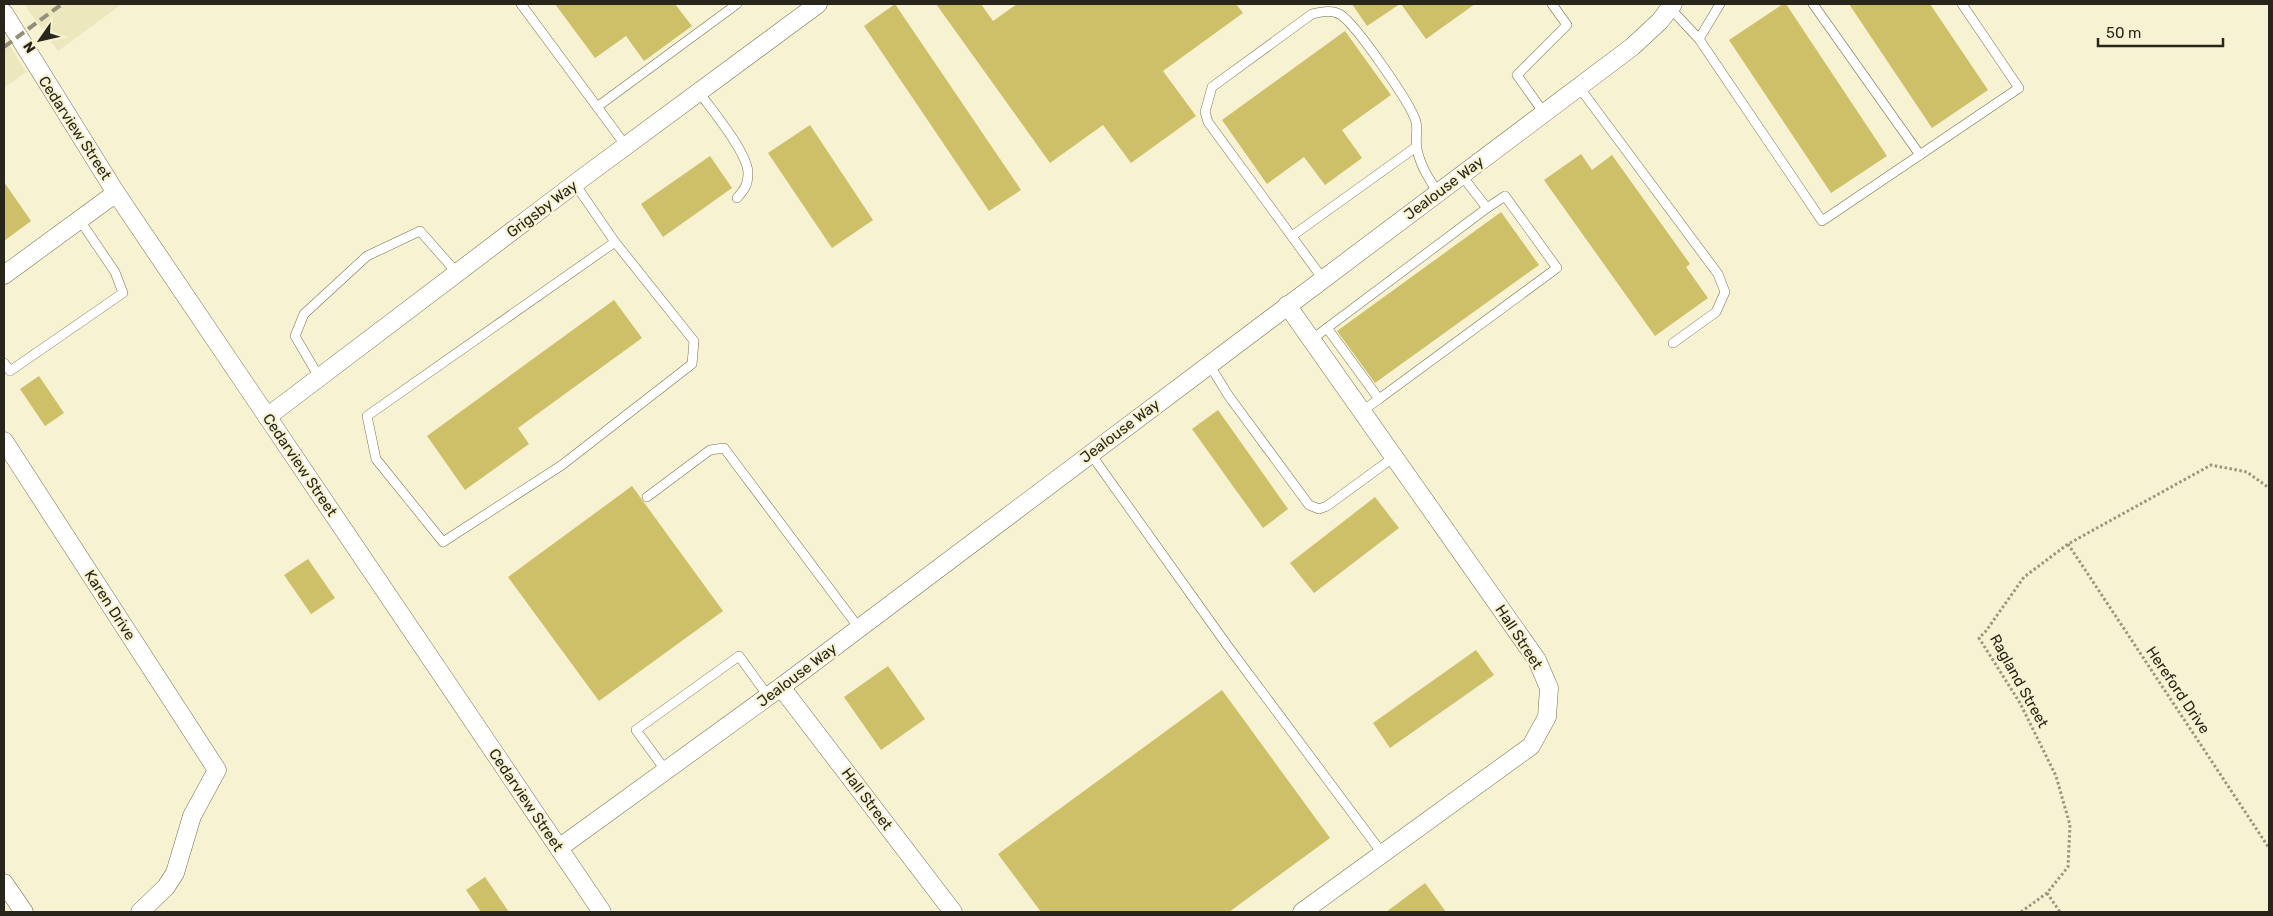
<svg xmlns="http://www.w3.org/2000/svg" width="2273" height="916" viewBox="0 0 2273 916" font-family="Rubik,sans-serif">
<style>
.built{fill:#ede7be}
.building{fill:#cdc069}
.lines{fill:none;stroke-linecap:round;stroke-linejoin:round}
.service-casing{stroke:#747052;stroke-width:10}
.minor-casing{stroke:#747052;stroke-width:19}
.path{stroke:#99967e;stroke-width:3;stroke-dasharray:2.5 2.5;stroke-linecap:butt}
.service{stroke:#fff;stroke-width:9}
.minor{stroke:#fff;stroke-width:18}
.rail{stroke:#939079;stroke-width:4;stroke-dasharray:10 5;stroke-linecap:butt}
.labels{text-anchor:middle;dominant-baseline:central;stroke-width:4.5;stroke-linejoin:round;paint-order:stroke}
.street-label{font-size:15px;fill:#28261a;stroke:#f7f3d2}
</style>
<rect width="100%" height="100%" fill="#f7f3d2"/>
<g class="built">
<path d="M 24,4 L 122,4 L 58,51 Z"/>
<path d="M 4,36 L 26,72 L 4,88 Z"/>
</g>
<g class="building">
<path d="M 555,4 L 675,4 L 692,26 L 644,61 L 626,36 L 595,58 Z"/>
<path d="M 895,4 L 1021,190 L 989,211 L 864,26 Z"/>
<path d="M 936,4 L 981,4 L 993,21 L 1017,4 L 1236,4 L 1243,13 L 1163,71 L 1196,116 L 1131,163 L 1103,125 L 1050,163 Z"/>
<path d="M 1352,4 L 1400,4 L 1367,26 Z"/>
<path d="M 1401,4 L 1475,4 L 1426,39 Z"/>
<path d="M 1783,4 L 1786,4 L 1887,156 L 1831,193 L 1729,40 Z"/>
<path d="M 1849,4 L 1930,4 L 1988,90 L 1932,128 Z"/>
<path d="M 1345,31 L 1391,95 L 1342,130 L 1362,158 L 1325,185 L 1304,157 L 1267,184 L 1222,120 Z"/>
<path d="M 810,125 L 873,220 L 832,248 L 768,153 Z"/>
<path d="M 1581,154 L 1592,170 L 1612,155 L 1690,264 L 1686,267 L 1708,298 L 1655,336 L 1544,180 Z"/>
<path d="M 710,156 L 732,188 L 663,237 L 641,204 Z"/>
<path d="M 4,182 L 31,221 L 4,241 Z"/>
<path d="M 1501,212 L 1539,265 L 1375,383 L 1337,331 Z"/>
<path d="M 614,300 L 642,338 L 518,428 L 529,444 L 465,490 L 427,436 Z"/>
<path d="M 39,376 L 64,413 L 45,426 L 20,389 Z"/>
<path d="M 1218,410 L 1288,509 L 1263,528 L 1192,429 Z"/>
<path d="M 632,486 L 723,611 L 599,701 L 508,577 Z"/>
<path d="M 1375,497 L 1399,528 L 1314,593 L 1290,563 Z"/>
<path d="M 308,559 L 335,598 L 311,614 L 284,575 Z"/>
<path d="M 1476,650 L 1494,675 L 1390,748 L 1373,723 Z"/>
<path d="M 888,666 L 925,719 L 881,750 L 844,697 Z"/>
<path d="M 1222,690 L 1330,838 L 1229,912 L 1041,912 L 998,854 Z"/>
<path d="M 485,877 L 509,912 L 481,912 L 466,890 Z"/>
<path d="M 1425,883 L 1446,912 L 1386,912 Z"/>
</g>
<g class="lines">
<defs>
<g id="service">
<path d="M 521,4 L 626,146"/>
<path d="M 1813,4 L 1920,155"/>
<path d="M 1670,8 L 1699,39 L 1720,4"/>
<path d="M 1699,39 L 1822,221 L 2019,88 L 1962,4"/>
<path d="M 1579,87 L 1718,274 L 1725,292 L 1716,312 L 1673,343"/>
<path d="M 699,92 C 711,109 749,154 748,174 C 748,185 744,190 737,198"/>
<path d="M 597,107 L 737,4"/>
<path d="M 1544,113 L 1517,75 L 1567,25 L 1552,4"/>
<path d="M 575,184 L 615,242 L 367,416 L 376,459 L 443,542 L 562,465 L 692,364 L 694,341 L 615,242"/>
<path d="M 1292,236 L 1416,147"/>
<path d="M 1323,279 L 1208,122 L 1205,112 L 1212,87 L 1312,14 C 1321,12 1332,9 1341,15 C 1356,25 1412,105 1416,122 C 1418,130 1415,140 1417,149 C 1420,165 1429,179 1438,193"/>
<path d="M 1327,328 L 1487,208"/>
<path d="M 1311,340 L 1327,328 L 1379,399 L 1362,411"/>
<path d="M 4,363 L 10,371 L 123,293 L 115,272 L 79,219"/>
<path d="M 1209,364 L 1228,395 L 1309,505 L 1319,509 L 1327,506 L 1394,457"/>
<path d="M 319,377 L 295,336 L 304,314 L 367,256 L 420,231 L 457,273"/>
<path d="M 1379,399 L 1557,268 L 1505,196 L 1487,208 L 1462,176"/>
<path d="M 1090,453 L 1227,645 L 1382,853"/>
<path d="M 647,497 L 710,450 L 724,448 L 859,628"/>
<path d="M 666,771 L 636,730 L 739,656 L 768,696"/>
</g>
<g id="minor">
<path d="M 4,13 L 116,193 L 602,912"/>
<path d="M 4,275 L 116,193"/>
<path d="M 1287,305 L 1537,660 L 1549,688 L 1547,717 L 1531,746 L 1302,912"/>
<path d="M 267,417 L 577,182 L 818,4"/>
<path d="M 4,441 L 217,770 L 192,816 L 175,873 L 166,887 L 140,912"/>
<path d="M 781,687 L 953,912"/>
<path d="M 559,848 L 781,687 L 1632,47 L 1660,21 L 1673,4"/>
<path d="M 4,883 L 24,912"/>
</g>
</defs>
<use href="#service" class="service-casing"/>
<use href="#minor" class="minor-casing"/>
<g class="path">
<path d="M 2068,544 L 2269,848"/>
<path d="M 2047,893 L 2060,912"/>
<path d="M 2021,912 L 2047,893 L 2068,867 L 2070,825 L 2056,776 L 2020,703 L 1979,638 L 1986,631 L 2024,577 L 2068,544 L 2211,465 L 2247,472 L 2269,488"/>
</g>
<use href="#service" class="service"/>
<use href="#minor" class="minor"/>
<path class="rail" d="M 4,47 L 62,4"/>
</g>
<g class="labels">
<g class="street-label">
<text transform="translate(75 128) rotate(57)">Cedarview Street</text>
<text transform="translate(1444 188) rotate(-37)">Jealouse Way</text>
<text transform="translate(542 209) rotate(-37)">Grigsby Way</text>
<text transform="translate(1120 431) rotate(-37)">Jealouse Way</text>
<text transform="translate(300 465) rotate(56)">Cedarview Street</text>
<text transform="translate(110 605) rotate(57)">Karen Drive</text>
<text transform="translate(1519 637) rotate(57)">Hall Street</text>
<text transform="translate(797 675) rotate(-37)">Jealouse Way</text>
<text transform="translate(2019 681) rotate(61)">Ragland Street</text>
<text transform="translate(2178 690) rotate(56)">Hereford Drive</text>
<text transform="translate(867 799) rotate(53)">Hall Street</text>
<text transform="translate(526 800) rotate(56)">Cedarview Street</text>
</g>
</g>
<rect width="2273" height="916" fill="none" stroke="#28261a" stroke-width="10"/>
<g transform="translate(40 40) rotate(236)" stroke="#f7f3d2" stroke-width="4" paint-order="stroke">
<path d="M0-4L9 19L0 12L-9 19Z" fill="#28261a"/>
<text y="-8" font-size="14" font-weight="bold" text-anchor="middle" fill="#28261a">N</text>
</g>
<path d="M2098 38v8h125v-8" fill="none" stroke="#28261a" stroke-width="2.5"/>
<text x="2106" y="38" font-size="15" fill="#28261a" stroke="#f7f3d2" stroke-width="4" paint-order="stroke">50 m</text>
</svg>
